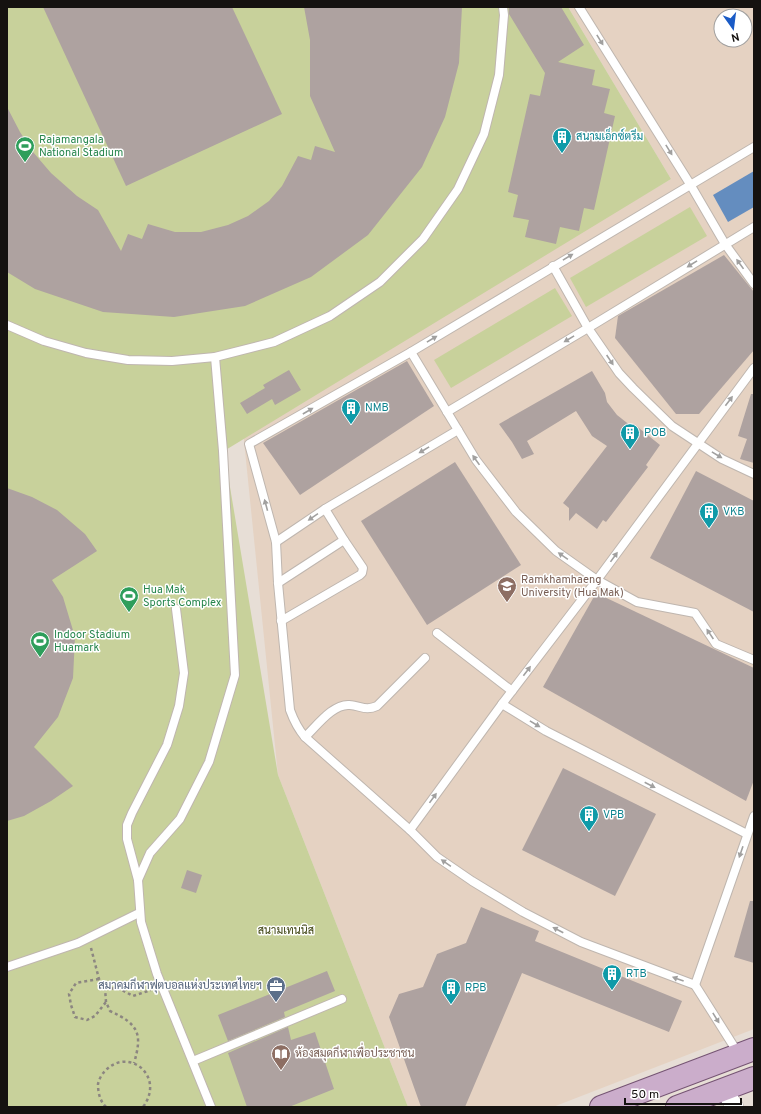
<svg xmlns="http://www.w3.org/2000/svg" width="761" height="1114" viewBox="0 0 761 1114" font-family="Overpass,Sarabun,sans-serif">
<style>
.education{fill:#e5d2c2;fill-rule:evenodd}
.green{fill:#c8d19b}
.water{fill:#648dbf}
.building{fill:#aea2a0}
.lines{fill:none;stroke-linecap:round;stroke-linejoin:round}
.lane-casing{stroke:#bfb6af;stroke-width:10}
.street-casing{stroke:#bfb6af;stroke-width:18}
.primary-casing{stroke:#755473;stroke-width:24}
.path{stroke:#8c8681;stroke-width:2.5;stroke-dasharray:3 3;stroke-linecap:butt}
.lane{stroke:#fff;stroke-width:8}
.street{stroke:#fff;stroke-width:17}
.primary{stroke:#cbadcb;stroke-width:22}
.oneway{fill:#a1a09f}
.labels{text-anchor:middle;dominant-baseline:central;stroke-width:3;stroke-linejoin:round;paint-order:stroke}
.culture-label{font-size:11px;fill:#0d838f;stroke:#fff;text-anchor:start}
.leisure-label{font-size:11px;fill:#27864d;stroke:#fff;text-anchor:start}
.education-label{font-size:11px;fill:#785e54;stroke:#fff;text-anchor:start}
.park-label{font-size:11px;fill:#3c410f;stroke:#fff}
.service-label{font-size:11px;fill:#4e5e75;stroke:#fff;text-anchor:end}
</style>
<rect width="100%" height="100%" fill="#e7ded6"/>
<path class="education" d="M 568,7 L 754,7 L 754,1029 L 553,1107 L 408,1107 L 278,775 L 243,431 L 671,179 ZM 721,16 L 745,16 L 745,40 L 721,40 Z"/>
<g class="green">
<path d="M 7,7 L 568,7 L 671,179 L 224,451 L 278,775 L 408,1107 L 7,1107 Z"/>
<path d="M 690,207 L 707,236 L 586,307 L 570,278 Z"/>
<path d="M 555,288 L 572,316 L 451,388 L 434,360 Z"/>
</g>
<path class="water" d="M 754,171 L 754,207 L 728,222 L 713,195 Z"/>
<g class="building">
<path d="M 43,7 L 232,7 L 282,114 L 126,186 Z"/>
<path d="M 304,7 L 462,7 L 459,63 L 445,117 L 422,167 L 368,235 L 311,277 L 245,306 L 174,317 L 103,312 L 35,289 L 7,272 L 7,107 L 20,132 L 33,152 L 51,173 L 77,196 L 98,210 L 121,251 L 128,234 L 142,239 L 148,224 L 175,232 L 201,232 L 228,225 L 248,216 L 269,201 L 282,186 L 298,156 L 311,160 L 315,146 L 335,152 L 310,96 L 310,40 Z"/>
<path d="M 509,7 L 561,7 L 584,45 L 558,62 L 595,70 L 592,85 L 610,89 L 604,113 L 615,116 L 594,210 L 584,208 L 579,231 L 560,227 L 556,244 L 525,237 L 529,220 L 513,217 L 518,195 L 508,192 L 530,94 L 540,96 L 545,73 L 509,14 Z"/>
<path d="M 724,255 L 754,292 L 754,350 L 699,414 L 676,414 L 615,338 L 618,316 Z"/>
<path d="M 407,361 L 434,406 L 300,495 L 263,443 Z"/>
<path d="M 289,370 L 301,390 L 275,405 L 272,399 L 247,414 L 240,403 L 265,388 L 263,385 Z"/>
<path d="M 592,371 L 605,393 L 607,402 L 617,415 L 631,426 L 634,424 L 660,445 L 646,465 L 648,467 L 606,522 L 603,520 L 597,529 L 576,513 L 569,521 L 569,508 L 563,503 L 607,446 L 592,436 L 576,411 L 527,441 L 534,454 L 522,459 L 512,442 L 499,424 Z"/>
<path d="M 751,394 L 754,394 L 754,463 L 740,459 L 747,439 L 738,436 Z"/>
<path d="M 455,462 L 521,565 L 427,625 L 361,521 Z"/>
<path d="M 696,471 L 754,501 L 754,612 L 650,558 Z"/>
<path d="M 7,488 L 32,497 L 57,510 L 85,534 L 97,551 L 52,580 L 63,597 L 75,637 L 73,678 L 58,717 L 34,747 L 73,786 L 51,801 L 24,816 L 7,821 Z"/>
<path d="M 596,593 L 754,668 L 754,780 L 746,801 L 543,687 Z"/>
<path d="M 563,768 L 656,814 L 615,896 L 522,850 Z"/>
<path d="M 187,870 L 202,875 L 196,893 L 181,888 Z"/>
<path d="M 750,901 L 754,901 L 754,963 L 734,957 Z"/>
<path d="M 481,907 L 539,931 L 535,941 L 682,1001 L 669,1032 L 522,973 L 465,1107 L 421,1107 L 389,1017 L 399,994 L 423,987 L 437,954 L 466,943 Z"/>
<path d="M 327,971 L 335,991 L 284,1012 L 285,1017 L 228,1041 L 218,1015 Z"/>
<path d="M 288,1027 L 291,1040 L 315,1032 L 334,1089 L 289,1107 L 247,1107 L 228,1053 Z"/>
</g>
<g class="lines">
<defs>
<g id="lane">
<path d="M 579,7 L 690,184 L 725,244 L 754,284"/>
<path d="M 754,147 L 411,352 L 249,444 L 276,542 L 278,583 L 290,710 C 294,721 298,729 305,737 L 410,830 L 437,857 L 472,881 L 523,912 L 581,942 L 695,985 L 754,816"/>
<path d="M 553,266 L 588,328 L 619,373 L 633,388 L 672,426 L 722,459 L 754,474"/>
<path d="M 7,325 L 44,341 L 86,353 L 128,360 L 172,361 L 215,357 L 274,342 L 330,316 L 380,282 L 423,239 L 458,189 L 484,134 L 499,75 L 504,15 L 503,7"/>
<path d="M 411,352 L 476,460 L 516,512 L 556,551 L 597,580 L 637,602 L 695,613 L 716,644 L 754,660"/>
<path d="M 447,412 L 588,328 L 754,227"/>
<path d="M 325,509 L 344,540"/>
<path d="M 276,542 L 325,509 L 458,430"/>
<path d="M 278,583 L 344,540 L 363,568 L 362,573 L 360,575 L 281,621"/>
<path d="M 437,633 L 512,691"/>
<path d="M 502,704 L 546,731 L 747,834"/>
<path d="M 305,737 C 316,727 333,703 350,705 C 361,706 366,711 377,706 L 425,658"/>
<path d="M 410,830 L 502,704 L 597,580 L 754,368"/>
<path d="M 138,880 L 127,839 L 127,825 L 132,813 L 167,745 L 179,706 L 184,673 L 176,609"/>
<path d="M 7,967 L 78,943 L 139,913"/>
<path d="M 695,985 L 738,1053"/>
<path d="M 193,1061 L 342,999"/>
<path d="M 211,1107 L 157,974 L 141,922 L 138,880 L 150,853 L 180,819 L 209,762 L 235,675 L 223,451 L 215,357"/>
</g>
<path id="street" d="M 729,1098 L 735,1107"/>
<g id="primary">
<path d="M 601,1107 L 754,1049"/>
<path d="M 677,1107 L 754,1078"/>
</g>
</defs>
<use href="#lane" class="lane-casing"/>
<use href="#street" class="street-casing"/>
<use href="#primary" class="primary-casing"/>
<g class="path">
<path d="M 91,948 L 99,979 L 105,988 L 106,1002 L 110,1011 C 138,1024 143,1033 134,1063"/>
<path d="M 99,979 L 76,983 L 69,994 L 71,1005 L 75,1017 L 87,1020 L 95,1016 L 106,1002"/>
<path d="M 105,988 L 120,989 L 133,996 L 151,990"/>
<path d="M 106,1107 C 100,1101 98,1093 98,1084 C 99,1079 102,1074 105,1071 C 128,1046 166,1076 143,1107"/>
</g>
<use href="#lane" class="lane"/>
<use href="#street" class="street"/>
<use href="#primary" class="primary"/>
</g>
<defs><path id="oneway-solid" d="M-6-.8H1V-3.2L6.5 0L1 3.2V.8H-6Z"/></defs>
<g class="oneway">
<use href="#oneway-solid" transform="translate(600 40) rotate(58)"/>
<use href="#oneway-solid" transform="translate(669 150) rotate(58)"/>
<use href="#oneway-solid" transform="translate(568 257) rotate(-31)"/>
<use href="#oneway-solid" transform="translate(692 264) rotate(148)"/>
<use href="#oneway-solid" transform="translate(740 264) rotate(-126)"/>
<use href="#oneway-solid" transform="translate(432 339) rotate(-31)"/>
<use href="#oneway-solid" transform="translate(569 339) rotate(149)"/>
<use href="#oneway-solid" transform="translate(610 360) rotate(56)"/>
<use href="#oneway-solid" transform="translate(729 401) rotate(-53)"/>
<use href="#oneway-solid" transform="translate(308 411) rotate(-30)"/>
<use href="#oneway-solid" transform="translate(424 450) rotate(149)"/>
<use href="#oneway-solid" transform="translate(717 455) rotate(31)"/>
<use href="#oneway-solid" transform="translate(476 460) rotate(-125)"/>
<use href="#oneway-solid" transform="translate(266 505) rotate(-105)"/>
<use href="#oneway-solid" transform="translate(313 517) rotate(146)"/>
<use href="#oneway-solid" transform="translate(563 556) rotate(-145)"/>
<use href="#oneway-solid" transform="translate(614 557) rotate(-54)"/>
<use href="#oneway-solid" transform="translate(710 634) rotate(-124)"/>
<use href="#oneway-solid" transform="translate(527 671) rotate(-53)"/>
<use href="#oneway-solid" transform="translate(535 724) rotate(31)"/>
<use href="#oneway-solid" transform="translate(650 785) rotate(27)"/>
<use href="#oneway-solid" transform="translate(433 798) rotate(-54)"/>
<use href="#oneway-solid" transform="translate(741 852) rotate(109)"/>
<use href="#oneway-solid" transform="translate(446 863) rotate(-145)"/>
<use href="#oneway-solid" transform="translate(558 930) rotate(-152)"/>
<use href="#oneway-solid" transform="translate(678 979) rotate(-160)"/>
<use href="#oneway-solid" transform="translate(716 1018) rotate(58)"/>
</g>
<defs>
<symbol id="building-pin" viewBox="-11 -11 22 30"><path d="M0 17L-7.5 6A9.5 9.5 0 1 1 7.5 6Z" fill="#0f9aa8" stroke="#fff"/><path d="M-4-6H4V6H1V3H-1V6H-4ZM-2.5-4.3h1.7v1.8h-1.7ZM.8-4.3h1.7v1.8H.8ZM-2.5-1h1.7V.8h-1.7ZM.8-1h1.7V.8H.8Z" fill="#fff"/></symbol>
<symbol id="stadium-pin" viewBox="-11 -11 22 30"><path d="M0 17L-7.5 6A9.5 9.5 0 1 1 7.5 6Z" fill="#2e9e5b" stroke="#fff"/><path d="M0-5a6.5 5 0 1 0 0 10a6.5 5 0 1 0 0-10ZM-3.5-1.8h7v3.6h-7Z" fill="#fff"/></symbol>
<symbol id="university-pin" viewBox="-11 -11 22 30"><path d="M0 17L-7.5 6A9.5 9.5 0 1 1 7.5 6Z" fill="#8d6e63" stroke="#fff"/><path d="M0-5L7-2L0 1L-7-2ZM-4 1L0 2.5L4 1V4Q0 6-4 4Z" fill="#fff"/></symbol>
<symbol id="office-pin" viewBox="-11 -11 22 30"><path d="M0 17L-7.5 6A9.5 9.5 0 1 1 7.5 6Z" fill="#5c6f8a" stroke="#fff"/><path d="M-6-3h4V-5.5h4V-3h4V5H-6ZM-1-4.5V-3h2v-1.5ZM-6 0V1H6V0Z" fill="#fff"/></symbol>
<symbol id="library-pin" viewBox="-11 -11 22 30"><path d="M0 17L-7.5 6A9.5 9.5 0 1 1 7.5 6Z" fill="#8d6e63" stroke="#fff"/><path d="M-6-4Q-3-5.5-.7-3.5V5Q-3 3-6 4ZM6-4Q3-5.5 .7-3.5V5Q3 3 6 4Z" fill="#fff"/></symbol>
</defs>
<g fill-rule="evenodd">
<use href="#building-pin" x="551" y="126" width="22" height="30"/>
<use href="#stadium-pin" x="14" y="135" width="22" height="30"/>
<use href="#building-pin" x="340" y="397" width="22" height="30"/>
<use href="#building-pin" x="619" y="422" width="22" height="30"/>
<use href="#building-pin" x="698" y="501" width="22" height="30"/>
<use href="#university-pin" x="496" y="575" width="22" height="30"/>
<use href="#stadium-pin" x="118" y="585" width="22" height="30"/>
<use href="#stadium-pin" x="29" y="630" width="22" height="30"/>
<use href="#building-pin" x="578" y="804" width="22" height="30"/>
<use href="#building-pin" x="601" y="963" width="22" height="30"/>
<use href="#office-pin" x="265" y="975" width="22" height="30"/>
<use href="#building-pin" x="440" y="977" width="22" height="30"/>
<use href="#library-pin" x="270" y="1043" width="22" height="30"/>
</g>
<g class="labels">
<g class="culture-label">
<text x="576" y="137">สนามเอ็กซ์ตรีม</text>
<text x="365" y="408">NMB</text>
<text x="644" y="433">POB</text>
<text x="723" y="512">VKB</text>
<text x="603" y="815">VPB</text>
<text x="626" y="974">RTB</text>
<text x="465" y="988">RPB</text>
</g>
<g class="leisure-label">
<text x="39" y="140">Rajamangala<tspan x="39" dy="13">National Stadium</tspan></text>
<text x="143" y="590">Hua Mak<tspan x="143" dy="13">Sports Complex</tspan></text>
<text x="54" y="635">Indoor Stadium<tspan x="54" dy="13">Huamark</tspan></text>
</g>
<g class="education-label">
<text x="521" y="580">Ramkhamhaeng<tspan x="521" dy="13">University (Hua Mak)</tspan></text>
<text x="295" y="1054">ห้องสมุดกีฬาเพื่อประชาชน</text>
</g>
<g class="park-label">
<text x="286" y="931">สนามเทนนิส</text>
</g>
<g class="service-label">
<text x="262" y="986">สมาคมกีฬาฟุตบอลแห่งประเทศไทยฯ</text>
</g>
</g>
<rect width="761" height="1114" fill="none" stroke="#151210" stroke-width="16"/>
<g transform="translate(733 28) rotate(166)"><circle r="19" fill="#ffffff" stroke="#a1a09f"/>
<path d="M0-3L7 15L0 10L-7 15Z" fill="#1a5bc6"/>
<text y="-6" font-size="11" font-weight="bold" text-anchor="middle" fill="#151210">N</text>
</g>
<path d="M625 1098v6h116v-6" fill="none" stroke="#151210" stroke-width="2"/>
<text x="631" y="1098" font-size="12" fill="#151210" stroke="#ffffff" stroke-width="3" paint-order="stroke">50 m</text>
</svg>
